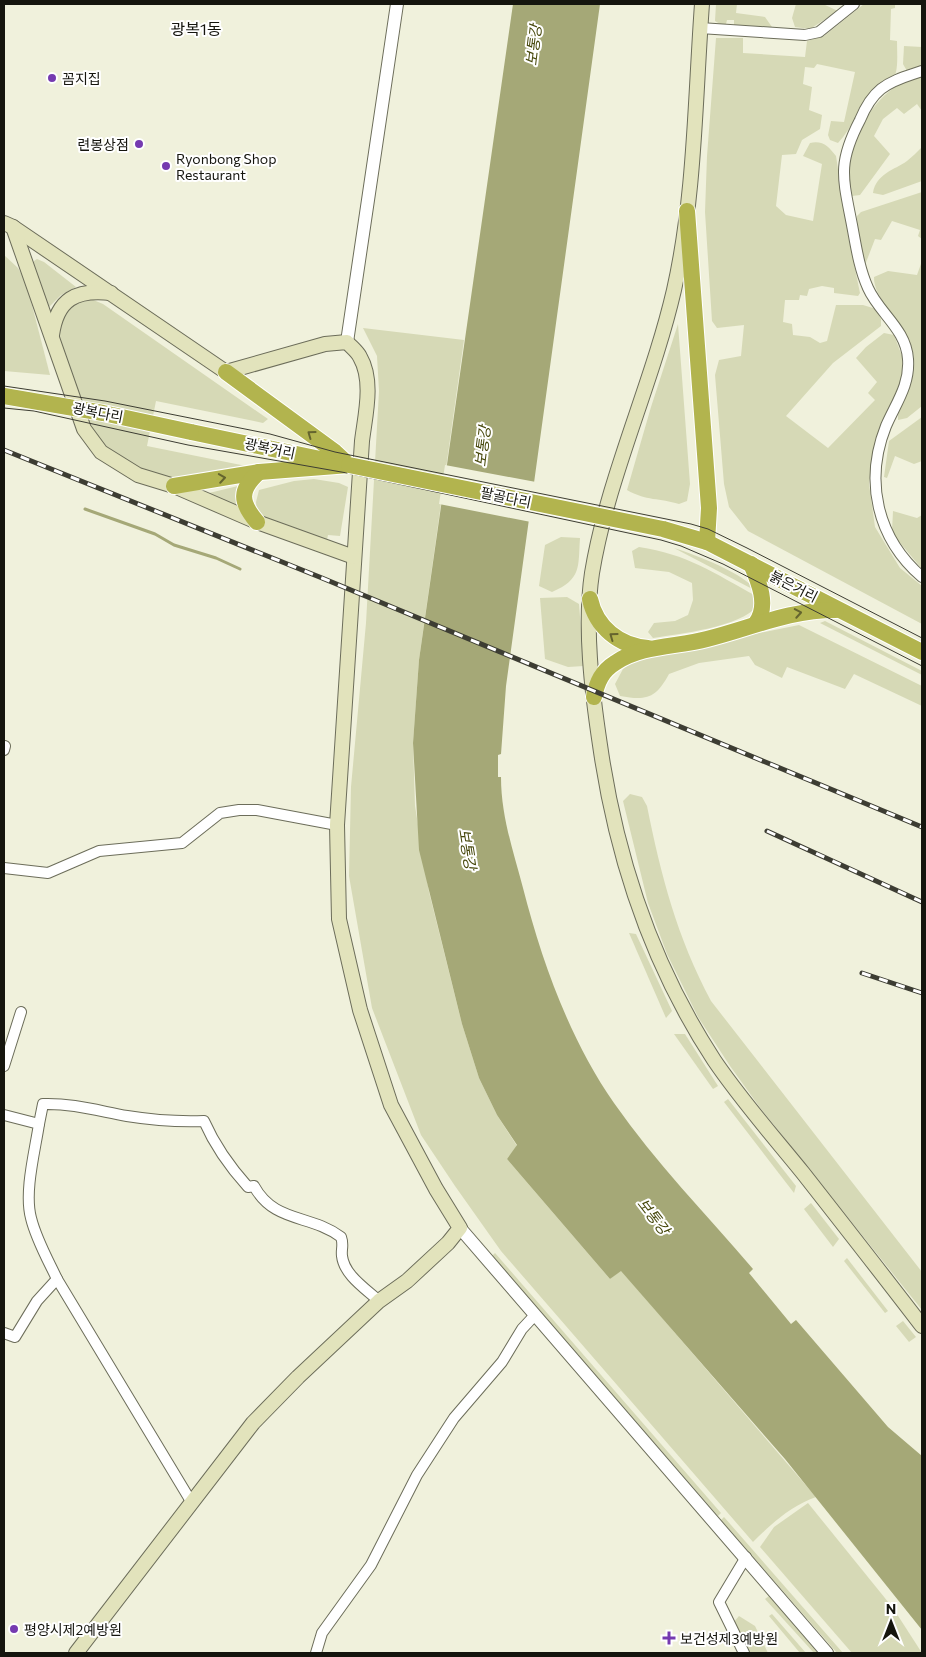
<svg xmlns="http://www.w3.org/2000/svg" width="926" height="1657" viewBox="0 0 926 1657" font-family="Commissioner,'Noto Sans KR',sans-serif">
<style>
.green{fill:#d6d9b6}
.water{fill:#a5a877}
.pier{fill:#f0f1dc}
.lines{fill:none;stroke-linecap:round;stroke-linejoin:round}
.stream{stroke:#a5a877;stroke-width:3}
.minor-casing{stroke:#6c6d5a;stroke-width:12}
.tertiary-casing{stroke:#6c6d5a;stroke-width:14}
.secondary-casing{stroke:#6c6d5a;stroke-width:16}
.trunk-casing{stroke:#fff;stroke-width:18}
.minor{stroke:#fff;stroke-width:10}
.tertiary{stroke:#fff;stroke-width:12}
.secondary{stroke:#e2e3bc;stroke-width:14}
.trunk{stroke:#b2b44e;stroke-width:16}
.tram{stroke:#3d3d33;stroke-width:1}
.rail-casing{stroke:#3d3d33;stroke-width:5}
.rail{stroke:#fff;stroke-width:3;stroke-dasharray:9;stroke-linecap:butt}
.trunk-bridge-casing{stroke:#fff;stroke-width:18;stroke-linecap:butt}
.trunk-bridge{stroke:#b2b44e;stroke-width:16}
.oneway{stroke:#64642e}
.poi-dot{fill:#753ab0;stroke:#fff;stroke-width:2}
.labels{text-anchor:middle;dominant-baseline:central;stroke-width:4;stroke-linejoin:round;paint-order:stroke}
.poi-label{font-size:14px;fill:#15150e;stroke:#fff;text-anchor:start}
.street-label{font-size:14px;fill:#15150e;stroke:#fff}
.water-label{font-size:15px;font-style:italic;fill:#47480c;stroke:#fff}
.quarter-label{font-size:16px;fill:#15150e;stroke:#fff}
</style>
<rect width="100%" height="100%" fill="#f0f1dc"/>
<g class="green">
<path d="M 716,4 L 737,4 L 736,13 L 765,17 L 772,27 L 734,25 L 734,20 L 727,20 L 726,24 L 720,24 L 715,21 Z"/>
<path d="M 796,4 L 823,4 L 838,11 L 810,29 L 795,27 L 792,18 Z"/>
<path d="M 864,4 L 895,4 L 895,8 L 891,9 L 890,40 L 897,41 C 897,51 898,63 896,72 C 894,81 881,82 875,88 C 860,105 853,127 838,143 L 830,140 L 828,135 L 831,121 L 844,122 L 855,72 L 817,64 L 814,68 L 805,67 L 803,84 L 812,87 L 809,110 L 822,115 L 820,129 L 802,140 L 796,154 L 782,155 L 776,206 L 786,215 L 813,221 L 822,164 L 803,156 L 810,143 C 823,140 829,147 836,156 L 848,235 L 860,293 L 858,296 L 834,293 L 834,288 L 822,286 L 809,289 L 807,296 L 800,295 L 799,300 L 785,300 L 783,322 L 792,324 L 793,335 L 810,337 L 820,343 L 827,341 L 836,305 L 863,305 L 876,309 L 881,319 L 881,326 L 833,363 L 786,416 L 828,448 L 875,400 L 868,393 L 877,382 L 856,358 L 866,347 L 884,333 L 894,335 L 902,356 L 902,377 L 874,447 L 869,484 L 875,527 L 900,568 L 922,586 L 922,624 L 748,531 L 729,507 L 724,484 L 715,375 L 719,360 L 741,356 L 744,325 L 717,328 L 712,321 L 705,212 L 707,156 L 716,38 L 743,38 L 743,53 L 805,57 L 807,41 L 824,36 Z"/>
<path d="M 904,46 L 922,47 L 922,67 L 907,71 L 903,64 Z"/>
<path d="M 922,76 L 922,111 L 917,104 L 904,114 L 897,108 L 883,119 L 874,136 L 890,154 L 860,195 L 852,196 C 836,165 865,109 891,90 C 899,83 912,80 922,76 Z"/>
<path d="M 922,147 L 922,181 L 883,195 L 873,193 C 876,174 894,170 907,161 C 912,157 917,152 922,147 Z"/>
<path d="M 922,192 L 922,239 L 918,236 L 920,230 L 892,221 L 881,240 L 875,239 L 865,265 L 856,223 L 857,216 L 861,212 Z"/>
<path d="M 4,255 L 18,268 L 26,282 L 50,375 L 4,371 Z"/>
<path d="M 37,259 L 44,262 L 76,287 L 61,295 L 49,307 L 33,265 L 34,261 Z"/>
<path d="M 922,261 L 922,406 L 907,418 L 898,420 C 897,394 923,381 911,345 C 903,324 873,298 874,277 L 888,271 L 917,275 Z"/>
<path d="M 91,299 L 103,304 L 268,419 L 263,423 L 254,421 L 156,401 L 147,446 L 251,467 L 195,477 L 169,478 L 144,473 L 106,450 L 94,433 L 56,334 L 56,326 L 71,304 Z"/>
<path d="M 678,324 L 690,484 L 687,501 L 679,504 C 660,498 646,501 627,490 L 651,407 Z"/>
<path d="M 363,328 L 464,340 L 419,660 L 413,743 L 415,806 L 429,892 L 462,1024 L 479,1078 L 497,1115 L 517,1146 L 507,1159 L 610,1279 L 621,1270 L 816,1497 C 791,1506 772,1523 753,1542 L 501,1251 L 455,1186 L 421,1135 L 372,1008 L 349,876 L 351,787 L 366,623 L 379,391 L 377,356 Z"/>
<path d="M 922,417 L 922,461 L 914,464 L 895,456 L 887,478 L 884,477 L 889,441 Z"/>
<path d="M 314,479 L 339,483 L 348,487 L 340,536 L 328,535 L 327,540 L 257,515 L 256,502 L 259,490 L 294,481 Z"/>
<path d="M 238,486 L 238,507 L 207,495 L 209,493 Z"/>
<path d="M 893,511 L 917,518 L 922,515 L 922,569 L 896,538 L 892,531 Z"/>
<path d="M 561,537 L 580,538 C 578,567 582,579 552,592 L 539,586 L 545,545 Z"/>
<path d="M 639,547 C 687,554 714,573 756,596 L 757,606 C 741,627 679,634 653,638 L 648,632 L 654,623 L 675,621 L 688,615 L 693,600 L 692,583 L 669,572 L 635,568 L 632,551 Z"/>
<path d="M 674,548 C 698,556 742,572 758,592 Z"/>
<path d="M 567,597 L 579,604 L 584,666 L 568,667 L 545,659 L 540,598 Z"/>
<path d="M 825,621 L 922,671 L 922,675 L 820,623 Z"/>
<path d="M 799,625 L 922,686 L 922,706 L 854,674 L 845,689 L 787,667 L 782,678 L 755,665 L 749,656 L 699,663 L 669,674 C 656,698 647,701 620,696 L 615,684 L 623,669 L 641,657 Z"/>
<path d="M 630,794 L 642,797 L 647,806 C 661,876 677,937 711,1001 L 922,1272 L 922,1310 L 761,1109 L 730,1066 L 698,1017 L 667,954 L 648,903 L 623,801 Z"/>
<path d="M 629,933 L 636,934 L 672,1011 L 666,1018 Z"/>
<path d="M 674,1034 L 685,1034 L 718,1086 L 713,1089 Z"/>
<path d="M 728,1099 L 796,1186 L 794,1193 L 724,1102 Z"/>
<path d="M 811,1203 L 839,1239 L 833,1247 L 804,1209 Z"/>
<path d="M 495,1253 L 721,1513 L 718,1516 L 492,1256 Z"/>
<path d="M 847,1258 L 888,1311 L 885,1313 L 844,1261 Z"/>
<path d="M 903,1321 L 916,1337 L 909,1342 L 896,1326 Z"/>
<path d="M 808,1503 L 893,1608 L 922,1653 L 852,1653 L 760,1547 L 774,1527 Z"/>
<path d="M 724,1517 L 843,1653 L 837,1653 L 721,1520 Z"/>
<path d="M 769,1596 L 819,1653 L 814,1653 L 765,1599 Z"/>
<path d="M 772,1614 L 806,1653 L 800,1653 L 769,1616 Z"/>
<path d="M 739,1616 L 755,1626 L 768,1653 L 748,1653 L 733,1623 Z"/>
</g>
<path class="water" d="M 513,4 L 600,4 L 506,686 L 501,754 L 498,755 L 498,777 L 501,777 C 501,816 513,850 523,888 C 542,962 570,1040 614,1103 C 655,1162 707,1215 753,1269 L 749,1273 L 791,1324 L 796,1320 L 888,1427 L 922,1456 L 922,1630 L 785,1459 L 621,1271 L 610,1279 L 507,1159 L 517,1145 L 497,1115 L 479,1078 L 462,1024 L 419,850 L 413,743 L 419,660 Z"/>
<path class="pier" d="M 445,465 L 536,482 L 531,522 L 439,504 Z"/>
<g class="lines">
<path class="stream" d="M 85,509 L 155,534 L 174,545 L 216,558 L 240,569"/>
<defs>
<g id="minor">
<path d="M 700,28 L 805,35 L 819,32 L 854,4"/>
<path d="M 922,71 C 908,76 894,79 881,89 C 871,97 865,108 860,120 C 837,164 843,178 852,225 C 856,246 859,268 868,288 C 879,313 906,329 908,359 C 910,385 896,403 886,426 C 864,481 877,538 922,577"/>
<path d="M 4,750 L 5,746"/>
<path d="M 4,868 L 48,873 L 99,851 L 182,843 L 220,813 L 239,810 L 257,810 L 337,825"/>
<path d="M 4,1066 L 21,1012"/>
<path d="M 4,1115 L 39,1124 C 35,1151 24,1192 31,1218 C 36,1239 48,1260 57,1279 L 192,1503"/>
<path d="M 39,1124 L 43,1104 C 72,1103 99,1111 127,1116 C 152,1120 179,1122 204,1121 C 215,1146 230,1167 248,1187 L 254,1186 C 274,1223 310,1214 341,1237 C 344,1245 341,1249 342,1256 C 344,1275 366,1289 379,1301"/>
<path d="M 4,1333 L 15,1337 L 37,1301 L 57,1279"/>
<path d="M 316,1653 L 322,1633 L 371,1565 L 417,1475 L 454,1418 L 502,1362 L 522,1329 L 535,1315"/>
<path d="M 744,1653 L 719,1602 L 746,1557"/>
</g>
<g id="tertiary">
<path d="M 347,342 L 397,4"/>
<path d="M 460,1228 L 827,1653"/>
</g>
<g id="secondary">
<path d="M 702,4 C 695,99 695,197 674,290 C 652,385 608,476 592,573 C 584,626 592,692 600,745 C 616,857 652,965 714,1060 C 741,1100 773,1136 803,1173 C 843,1224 883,1275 922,1326"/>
<path d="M 4,223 L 13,227 L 226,372 L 325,344 L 347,342 C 351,347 357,351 360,357 C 374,381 365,416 362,441 L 337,825 L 339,919 L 360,1010 L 391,1105 L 436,1189 L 460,1228 L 448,1243 L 407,1281 L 379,1301 L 298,1377 L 253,1423 L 76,1653"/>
<path d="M 13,227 L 84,429 L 101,452 L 138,475 L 174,486 L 257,522 L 354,557"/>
<path d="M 52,335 C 57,299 76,289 111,293"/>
</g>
<g id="trunk">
<path d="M 687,211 L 709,508 L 707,542"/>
<path d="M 226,372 L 335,452 L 349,465"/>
<path d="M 191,432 L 325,460"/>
<path d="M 174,486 L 259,472 L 349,465"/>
<path d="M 257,522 C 240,502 239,490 259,472"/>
<path d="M 663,529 L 707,542 L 922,652"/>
<path d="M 751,564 C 759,582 769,606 756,623"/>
<path d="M 590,599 C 596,627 619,646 648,648"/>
<path d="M 594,697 C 597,682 602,671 615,663 C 641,645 677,647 707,639 C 752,628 787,610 836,610"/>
</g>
</defs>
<use href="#minor" class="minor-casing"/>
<use href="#tertiary" class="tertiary-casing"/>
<use href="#secondary" class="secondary-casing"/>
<use href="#trunk" class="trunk-casing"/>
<use href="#minor" class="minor"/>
<use href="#tertiary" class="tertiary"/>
<use href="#secondary" class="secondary"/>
<use href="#trunk" class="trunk"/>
<g class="tram">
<path d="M 4,386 L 105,401 L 270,434 L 335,452 L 691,524 L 708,529 L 747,548 L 922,638"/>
<path d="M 4,408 L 34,411 L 188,445 L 347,473 L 661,540 L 681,546 L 723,564 L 922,666"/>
</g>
<defs>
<g id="rail">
<path d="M 4,450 L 322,578 L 922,827"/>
<path d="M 767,831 L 922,902"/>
<path d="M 862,973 L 922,993"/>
</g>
</defs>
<use href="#rail" class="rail-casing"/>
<use href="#rail" class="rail"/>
<defs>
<g id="trunk-bridge">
<path d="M 4,396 L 103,413 L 191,432"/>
<path d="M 349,465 L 663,529"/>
</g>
</defs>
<use href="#trunk-bridge" class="trunk-bridge-casing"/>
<use href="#trunk-bridge" class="trunk-bridge"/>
</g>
<defs><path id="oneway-chevron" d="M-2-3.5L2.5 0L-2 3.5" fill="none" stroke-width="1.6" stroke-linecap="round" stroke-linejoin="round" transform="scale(1.25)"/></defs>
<g class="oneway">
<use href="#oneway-chevron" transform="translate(311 434) rotate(-144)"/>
<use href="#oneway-chevron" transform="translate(222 478) rotate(-9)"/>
<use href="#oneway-chevron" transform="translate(798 613) rotate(-10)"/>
<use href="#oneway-chevron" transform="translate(613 636) rotate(-144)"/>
</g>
<g class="poi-dot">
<circle cx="52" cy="78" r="5"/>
<circle cx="139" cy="144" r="5"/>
<circle cx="166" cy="166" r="5"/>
<circle cx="14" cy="1629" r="5"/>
<path d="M666.5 1630.5h5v5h5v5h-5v5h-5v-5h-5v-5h5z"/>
</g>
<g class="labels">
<g class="poi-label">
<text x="62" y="78">꼼지집</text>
<text x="129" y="144" text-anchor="end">련봉상점</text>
<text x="176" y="158">Ryonbong Shop<tspan x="176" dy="16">Restaurant</tspan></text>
<text x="24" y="1629">평양시제2예방원</text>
<text x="680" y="1638">보건성제3예방원</text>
</g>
<g class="street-label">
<text transform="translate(98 412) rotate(11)">광복다리</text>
<text transform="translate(270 448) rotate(12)">광복거리</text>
<text transform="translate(506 497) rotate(12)">팔골다리</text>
<text transform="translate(794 586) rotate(27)">붉은거리</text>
</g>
<g class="water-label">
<text transform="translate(533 45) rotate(-83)">보통강</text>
<text transform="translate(482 446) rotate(-83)">보통강</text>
<text transform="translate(468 849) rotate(81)">보통강</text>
<text transform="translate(654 1216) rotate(52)">보통강</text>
</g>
<g class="quarter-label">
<text x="196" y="28">광복1동</text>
</g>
</g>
<rect width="926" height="1657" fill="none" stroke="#15150e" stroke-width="10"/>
<g transform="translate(891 1622)" stroke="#ffffff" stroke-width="4" paint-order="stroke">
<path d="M0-4L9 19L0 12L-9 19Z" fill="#15150e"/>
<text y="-8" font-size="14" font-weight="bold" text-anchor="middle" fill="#15150e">N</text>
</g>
</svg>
